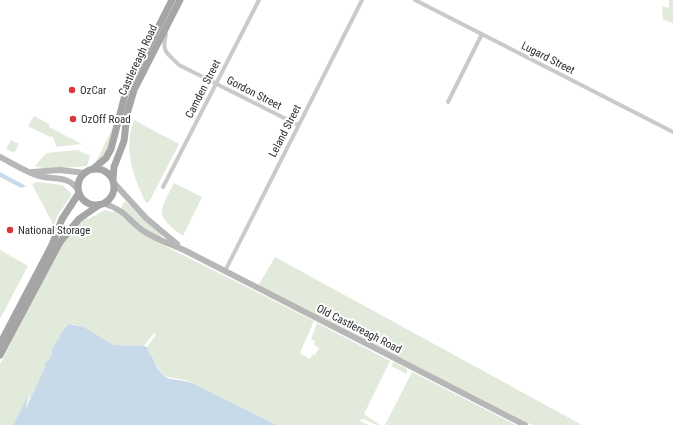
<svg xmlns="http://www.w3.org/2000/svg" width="673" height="425" viewBox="0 0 673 425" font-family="'Roboto Condensed',sans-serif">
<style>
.green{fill:#e2eadb}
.water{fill:#c8dae9}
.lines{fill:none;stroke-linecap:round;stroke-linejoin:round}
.street{stroke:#cacaca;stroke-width:4}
.secondary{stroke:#b7b7b7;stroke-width:6}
.primary{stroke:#a5a5a5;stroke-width:7}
.poi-dot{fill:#db3839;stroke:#fff;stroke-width:1.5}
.labels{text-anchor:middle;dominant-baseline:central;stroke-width:4;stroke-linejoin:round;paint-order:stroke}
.street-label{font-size:11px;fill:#2d2d2d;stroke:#fff}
.poi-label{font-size:11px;fill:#2d2d2d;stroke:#fff;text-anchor:start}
</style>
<rect width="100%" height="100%" fill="#fff"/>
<g class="green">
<path d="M 669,0 L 673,0 L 673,23 L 663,20 L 662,6 L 669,8 Z"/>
<path d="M 34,116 L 49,124 L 49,127 L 93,150 L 81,144 L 57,147 L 52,136 L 50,137 L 28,126 Z"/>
<path d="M 134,120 L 179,144 L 149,202 L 146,203 C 133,176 123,149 134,120 Z"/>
<path d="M 113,127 L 107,152 L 95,164 Z"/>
<path d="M 11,140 L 19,144 L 14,153 L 6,149 Z"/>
<path d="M 78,150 L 90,156 L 87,166 L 47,169 L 35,166 L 46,153 Z"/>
<path d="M 38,182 L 62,185 L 71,193 L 71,196 L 57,216 L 54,226 L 32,184 Z"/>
<path d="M 174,183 L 202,197 L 183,236 C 154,215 159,212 174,183 Z"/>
<path d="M 125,201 L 162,235 L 160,238 L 144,229 L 121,208 Z"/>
<path d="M 105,210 L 113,212 L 115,211 L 143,233 L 167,247 L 314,321 L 300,353 L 310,359 L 313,354 L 315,355 L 319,348 L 314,345 L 315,341 L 311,339 L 317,323 L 390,361 L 364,414 L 380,425 L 376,425 L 364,419 L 359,420 L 368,425 L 277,425 L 194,384 L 185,380 L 163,376 L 148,351 L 147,347 L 156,335 L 154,333 L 144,346 L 114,345 L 84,327 L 72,324 L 52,349 L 51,357 L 44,364 L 45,367 L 22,418 L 30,397 L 29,395 L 13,425 L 0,425 L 0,364 L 63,242 L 78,224 L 87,218 L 88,219 Z"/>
<path d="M 0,250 L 28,266 L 0,319 Z"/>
<path d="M 275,257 L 582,425 L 532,425 L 258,286 Z"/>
<path d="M 394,362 L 407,369 L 407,374 L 391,366 Z"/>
<path d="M 412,372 L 516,425 L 385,425 Z"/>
</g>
<g class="water">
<path d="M 0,172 L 26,186 L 21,188 L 0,177 Z"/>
<path d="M 69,324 L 84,327 L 114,345 L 144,346 L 147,347 C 148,353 152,356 154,361 C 166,387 172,375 194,384 L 277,425 L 13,425 L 29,394 L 25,411 L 45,367 L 44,364 L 51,357 L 52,349 L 64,329 Z"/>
</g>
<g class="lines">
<g class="street">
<path d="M 415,0 L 673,132"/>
<path d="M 166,34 C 161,53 168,53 179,65 L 298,125"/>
<path d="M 448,102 L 482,34"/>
<path d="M 163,187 L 259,0"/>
<path d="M 225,271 L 362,0"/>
</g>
<g class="secondary">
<path d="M 0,157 C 12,163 24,171 36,175 C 51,181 68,174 78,190"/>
<path d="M 32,172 L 60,170 L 85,173"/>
<path d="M 114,183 L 146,218 L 177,244"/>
<path d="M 105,204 C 125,210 127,219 142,230 C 155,239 170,244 184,250 L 525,425"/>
</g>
<g class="primary">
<circle cx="96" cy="187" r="18"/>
<path d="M 93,169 L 106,158 L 111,149 L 126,91 L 172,0"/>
<path d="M 113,179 L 114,167 L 124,141 L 127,114 L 134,90 L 180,0"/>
<path d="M 0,344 L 52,245 L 62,219 L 79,193"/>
<path d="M 0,355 L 60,242 L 79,219 L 99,205"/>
</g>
</g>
<g class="poi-dot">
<circle cx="72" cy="90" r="4"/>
<circle cx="73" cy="119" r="4"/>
<circle cx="10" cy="230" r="4"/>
</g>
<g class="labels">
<g class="street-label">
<text transform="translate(548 58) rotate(27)">Lugard Street</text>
<text transform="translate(138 60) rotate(-65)">Castlereagh Road</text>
<text transform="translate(203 89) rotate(-63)">Camden Street</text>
<text transform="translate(254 93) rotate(27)">Gordon Street</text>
<text transform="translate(285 131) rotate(-63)">Leland Street</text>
<text transform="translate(359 329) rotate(27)">Old Castlereagh Road</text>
</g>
<g class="poi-label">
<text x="80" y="90">OzCar</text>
<text x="81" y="119">OzOff Road</text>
<text x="18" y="230">National Storage</text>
</g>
</g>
</svg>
